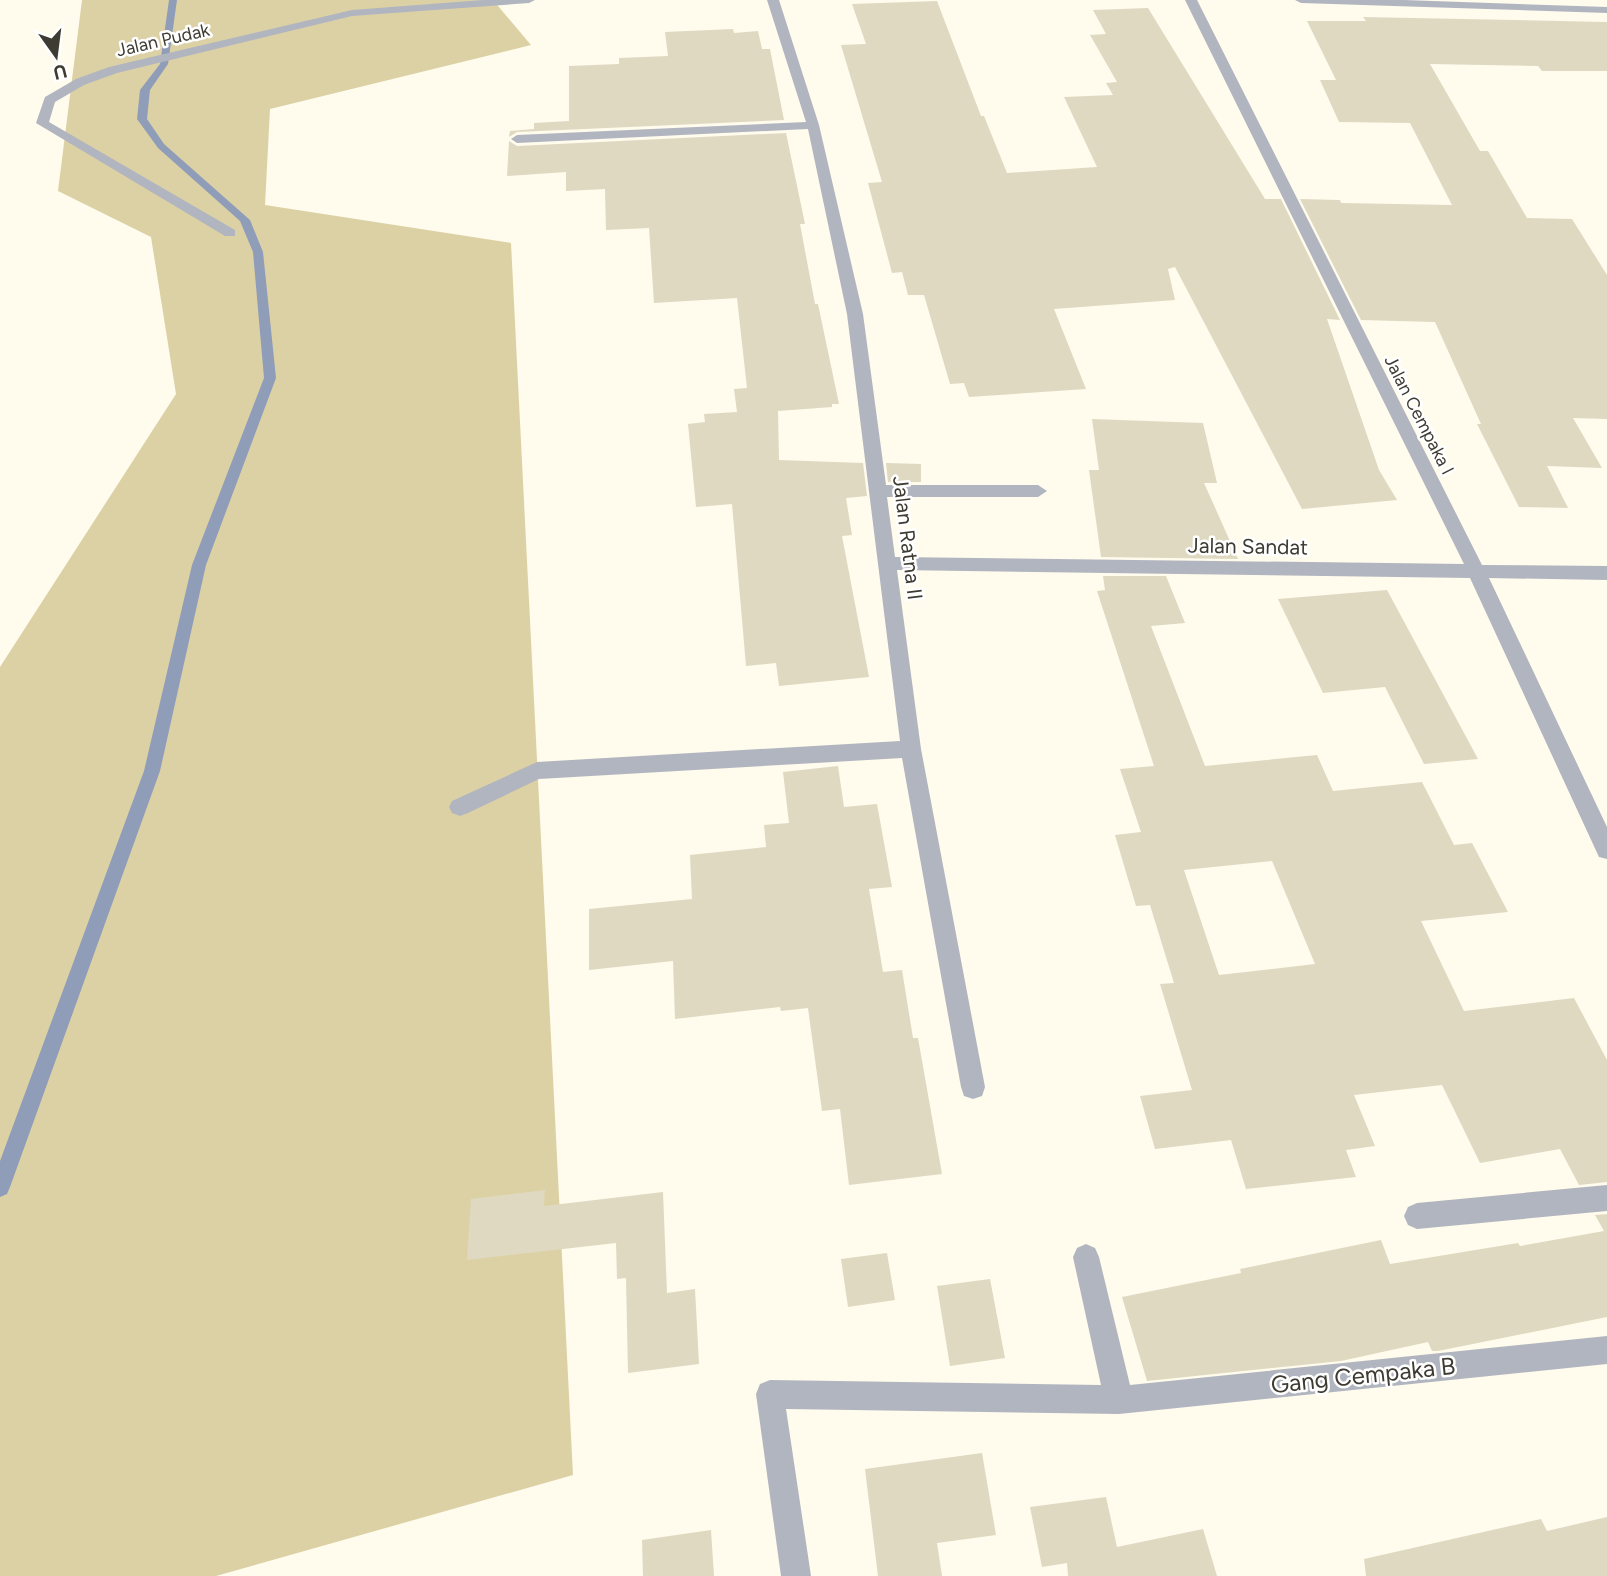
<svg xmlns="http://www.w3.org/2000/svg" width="1607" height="1576" viewBox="0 0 1607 1576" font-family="Figtree,sans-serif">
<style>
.green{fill:#dcd1a5}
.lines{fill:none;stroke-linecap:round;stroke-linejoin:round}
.stream{fill:#8f9db9;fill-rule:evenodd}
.building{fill:#dfd9c1;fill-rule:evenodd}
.minor{fill:#b1b5bf;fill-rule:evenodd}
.labels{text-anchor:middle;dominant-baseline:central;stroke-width:5;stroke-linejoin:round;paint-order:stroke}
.far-street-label{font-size:18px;fill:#3e3c32;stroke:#fff}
.street-label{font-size:21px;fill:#3e3c32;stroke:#fff}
.near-street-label{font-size:24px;fill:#3e3c32;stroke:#fff}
</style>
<rect width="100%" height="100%" fill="#fffbed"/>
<path class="green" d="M 82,0 L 493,0 L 531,45 L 270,109 L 265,205 L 511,243 L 573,1475 L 216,1576 L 0,1576 L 0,667 L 176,394 L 151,237 L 58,191 Z"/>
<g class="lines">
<path class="stream" d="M 169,0 L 177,0 L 168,64 L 150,90 L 147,119 L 164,144 L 250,220 L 263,252 L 276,378 L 206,565 L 160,771 L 10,1187 L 7,1194 L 0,1197 L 0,1161 L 144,771 L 192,565 L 264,378 L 253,252 L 240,221 L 158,148 L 137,119 L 140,90 L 160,64 Z"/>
</g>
<g class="building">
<path d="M 937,1 L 981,116 L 984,116 L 1007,173 L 1097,167 L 1064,97 L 1113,95 L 1106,83 L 1117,82 L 1090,35 L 1106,34 L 1093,10 L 1148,8 L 1265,199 L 1281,199 L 1340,320 L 1327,319 L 1379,470 L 1397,500 L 1302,509 L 1175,267 L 1168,269 L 1175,300 L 1054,309 L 1086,389 L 969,397 L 964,383 L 950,384 L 924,295 L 908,295 L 902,272 L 892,273 L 868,183 L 882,182 L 841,45 L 866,44 L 852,4 Z"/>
<path d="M 1363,17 L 1607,22 L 1607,71 L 1542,71 L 1538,66 L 1430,64 L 1480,151 L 1488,151 L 1527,218 L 1572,219 L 1607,275 L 1607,419 L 1573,418 L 1602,468 L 1547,466 L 1568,508 L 1519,507 L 1477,424 L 1481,424 L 1435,322 L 1361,320 L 1300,199 L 1340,200 L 1341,203 L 1452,205 L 1410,123 L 1339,122 L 1320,80 L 1336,80 L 1307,21 L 1366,21 Z"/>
<path d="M 733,29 L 734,33 L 758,31 L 762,49 L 770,49 L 784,120 L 517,132 L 509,137 L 510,131 L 534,129 L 534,123 L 569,121 L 569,66 L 619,64 L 619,58 L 668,56 L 665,32 Z"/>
<path d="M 786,133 L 805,224 L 800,224 L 815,304 L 818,304 L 839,404 L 832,404 L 832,407 L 778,411 L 779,460 L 863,463 L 867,496 L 846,498 L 852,535 L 842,536 L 869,677 L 779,686 L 776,663 L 746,666 L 732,504 L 696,507 L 688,424 L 705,422 L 704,414 L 737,412 L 734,389 L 747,388 L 737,298 L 654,303 L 649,228 L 606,230 L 605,189 L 566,191 L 566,172 L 507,176 L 509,141 L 517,146 Z"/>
<path d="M 1092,419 L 1203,423 L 1217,483 L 1204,483 L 1238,559 L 1101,557 L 1089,470 L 1099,470 Z"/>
<path d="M 886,463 L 921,464 L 921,482 L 888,482 Z"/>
<path d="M 1103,576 L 1166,576 L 1185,623 L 1151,626 L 1205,766 L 1317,755 L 1333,791 L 1422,782 L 1454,845 L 1472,843 L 1508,912 L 1421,921 L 1464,1011 L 1574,998 L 1607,1060 L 1607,1182 L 1579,1185 L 1560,1149 L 1480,1163 L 1442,1085 L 1354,1095 L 1375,1146 L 1346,1150 L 1356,1177 L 1246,1189 L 1231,1140 L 1155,1149 L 1140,1096 L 1192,1090 L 1160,984 L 1174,983 L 1150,905 L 1136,906 L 1115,835 L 1141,832 L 1120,769 L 1154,766 L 1097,591 L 1105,590 ZM 1272,861 L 1315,964 L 1219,975 L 1184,870 Z"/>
<path d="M 1387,590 L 1478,759 L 1424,764 L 1385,687 L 1323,693 L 1278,599 Z"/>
<path d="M 838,766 L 844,807 L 877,804 L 892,887 L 869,889 L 883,972 L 902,970 L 913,1038 L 918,1038 L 942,1174 L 849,1185 L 840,1109 L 822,1111 L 808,1008 L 781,1011 L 780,1007 L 675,1019 L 673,961 L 589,970 L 589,909 L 692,899 L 690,855 L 766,847 L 764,825 L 789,823 L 783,772 Z"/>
<path d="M 545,1190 L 544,1206 L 663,1192 L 667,1293 L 695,1289 L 699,1364 L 628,1373 L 626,1278 L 617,1279 L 616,1243 L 467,1260 L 471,1199 Z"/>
<path d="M 1607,1214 L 1607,1317 L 1438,1351 L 1432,1351 L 1428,1342 L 1341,1361 L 1147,1381 L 1122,1297 L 1241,1273 L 1240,1269 L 1381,1240 L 1390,1264 L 1518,1243 L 1520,1246 L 1604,1231 L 1595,1215 Z"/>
<path d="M 887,1253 L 895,1300 L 848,1307 L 841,1259 Z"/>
<path d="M 990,1279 L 1005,1358 L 950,1366 L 937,1286 Z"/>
<path d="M 982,1453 L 996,1535 L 937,1543 L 942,1576 L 878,1576 L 865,1469 Z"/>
<path d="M 1106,1497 L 1117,1547 L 1203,1529 L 1217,1576 L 1068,1576 L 1067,1563 L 1042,1567 L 1030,1507 Z"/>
<path d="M 1607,1517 L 1607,1576 L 1366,1576 L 1364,1559 L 1541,1519 L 1547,1531 Z"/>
<path d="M 711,1530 L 714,1576 L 643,1576 L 642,1540 Z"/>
</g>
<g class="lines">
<g class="minor">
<path d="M 483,0 L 535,0 L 529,3 L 352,16 L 117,73 L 84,85 L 55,102 L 49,122 L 235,230 L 235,236 L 225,236 L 36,123 L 45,97 L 76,79 L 109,67 L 352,10 Z"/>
<path d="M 767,0 L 779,0 L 819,125 L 863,314 L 886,485 L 1038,485 L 1047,491 L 1038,497 L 887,497 L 895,557 L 1464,564 L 1185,0 L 1197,0 L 1482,565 L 1607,566 L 1607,580 L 1489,578 L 1607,827 L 1607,859 L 1599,857 L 1470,578 L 897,570 L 921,749 L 985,1087 L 982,1096 L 973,1099 L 964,1096 L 961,1087 L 902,758 L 539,779 L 468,813 L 460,816 L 452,813 L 449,807 L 452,801 L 537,762 L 900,741 L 847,314 L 808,129 L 517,143 L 511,139 L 517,135 L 806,122 Z"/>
<path d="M 1295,0 L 1404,0 L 1607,7 L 1607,13 L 1301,3 Z"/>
<path d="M 1607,1185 L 1607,1211 L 1417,1229 L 1408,1225 L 1404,1216 L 1408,1207 L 1417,1203 Z"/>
<path d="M 1086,1244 L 1095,1248 L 1099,1257 L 1130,1385 L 1607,1336 L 1607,1364 L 1119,1414 L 786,1409 L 811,1576 L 781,1576 L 756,1394 L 760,1384 L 770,1380 L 1101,1385 L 1073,1257 L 1077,1248 Z"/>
</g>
</g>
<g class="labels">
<g class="far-street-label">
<text transform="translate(163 40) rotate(-13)">Jalan Pudak</text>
<text transform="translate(1419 415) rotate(63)">Jalan Cempaka I</text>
</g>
<g class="street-label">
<text transform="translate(908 538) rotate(83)">Jalan Ratna II</text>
<text transform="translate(1248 546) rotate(1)">Jalan Sandat</text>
</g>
<g class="near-street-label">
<text transform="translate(1363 1375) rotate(-6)">Gang Cempaka B</text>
</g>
</g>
<g transform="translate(56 56) rotate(166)" stroke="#ffffff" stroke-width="5" paint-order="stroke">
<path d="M0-5L12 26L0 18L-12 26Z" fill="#3e3c32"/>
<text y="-10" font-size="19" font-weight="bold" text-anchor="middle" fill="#3e3c32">U</text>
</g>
</svg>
